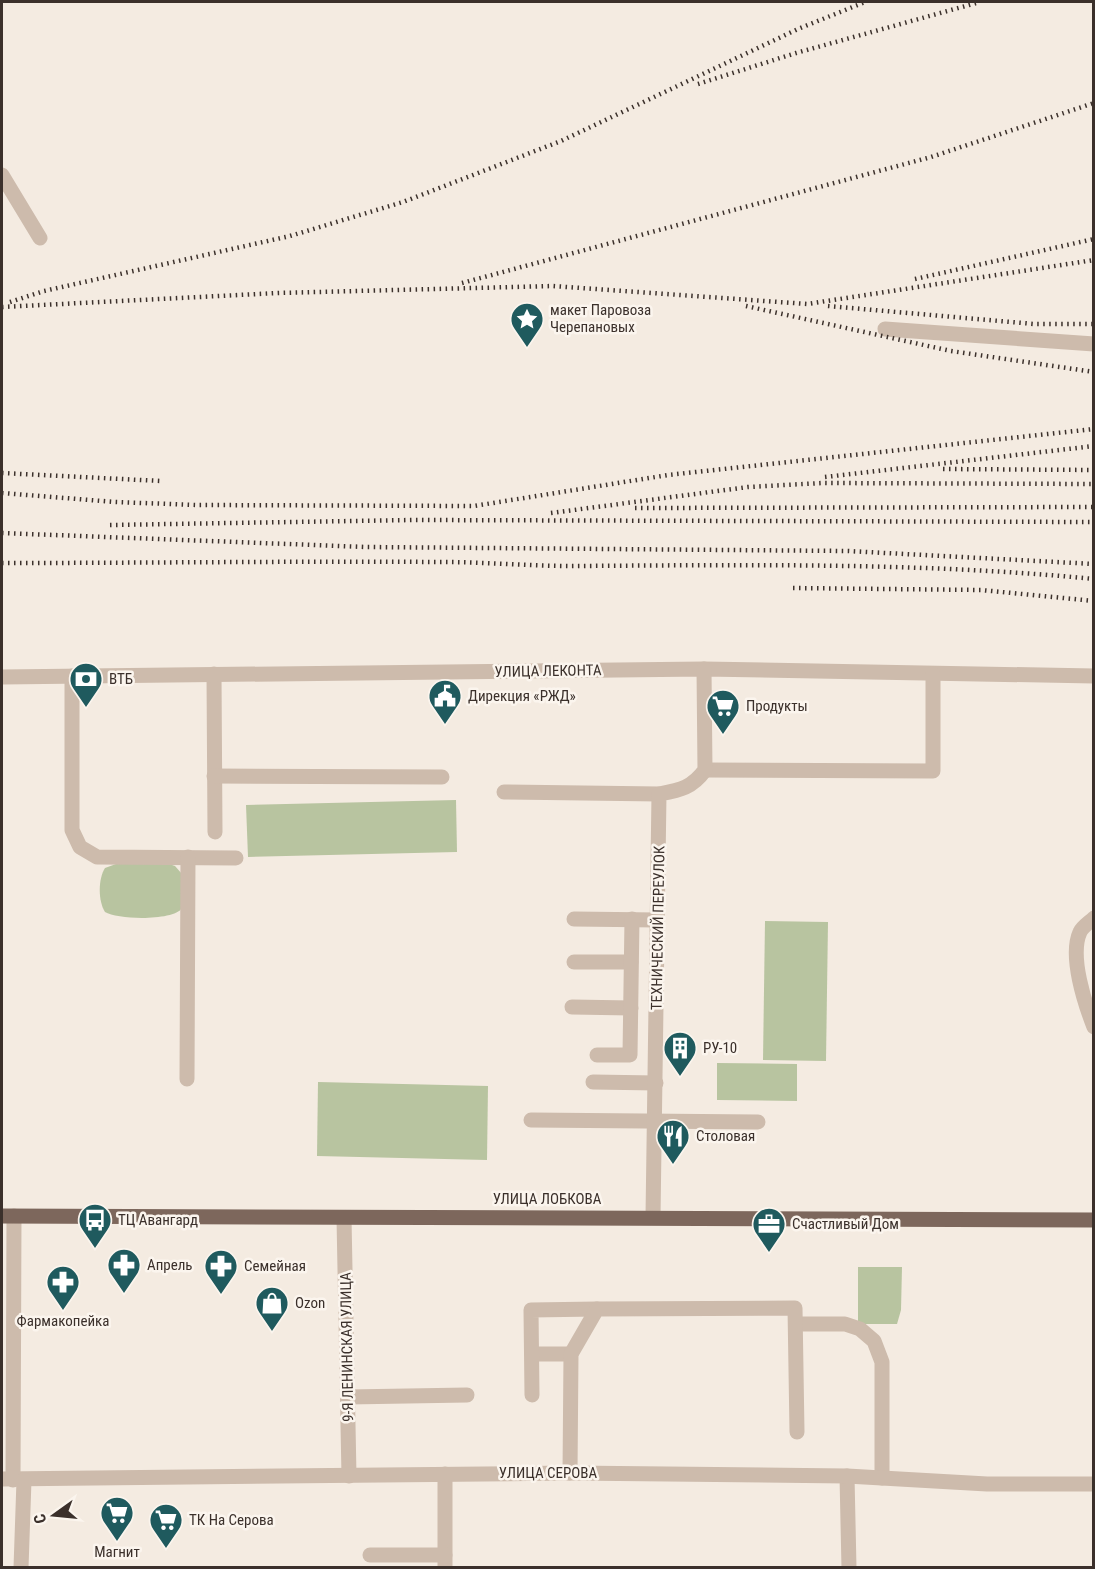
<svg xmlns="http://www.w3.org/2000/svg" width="1095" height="1569" viewBox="0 0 1095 1569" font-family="'Roboto Condensed',sans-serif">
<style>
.green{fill:#b8c4a0}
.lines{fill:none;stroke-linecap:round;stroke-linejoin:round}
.minor{stroke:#cdbbac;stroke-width:15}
.major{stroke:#7d675c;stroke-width:15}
.rail{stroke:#3b302b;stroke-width:4.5;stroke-dasharray:1.5 4.5;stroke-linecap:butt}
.labels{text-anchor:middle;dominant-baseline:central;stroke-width:5;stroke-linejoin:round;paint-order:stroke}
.poi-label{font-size:15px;fill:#3b302b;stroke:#fbf5ee;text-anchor:start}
.street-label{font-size:15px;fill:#3b302b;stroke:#fbf5ee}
</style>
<rect width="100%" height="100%" fill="#f4ebe1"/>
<g class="green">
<path d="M 456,800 L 457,852 L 248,857 L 246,805 Z"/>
<path d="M 169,864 L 175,866 L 182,874 L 182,908 C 174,921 118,920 105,912 C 98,901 98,879 105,868 L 116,864 Z"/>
<path d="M 765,921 L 828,922 L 826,1061 L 763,1060 Z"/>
<path d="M 717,1063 L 797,1064 L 797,1101 L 717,1100 Z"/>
<path d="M 318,1082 L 488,1086 L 487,1160 L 317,1156 Z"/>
<path d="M 858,1267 L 902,1267 L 901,1310 L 897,1324 L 858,1324 Z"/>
</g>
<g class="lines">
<g class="minor">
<path d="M 2,175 L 40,238"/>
<path d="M 885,329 L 1094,344"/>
<path d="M 214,674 L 215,832"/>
<path d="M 72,676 L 72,830 L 80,847 L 97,857 L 236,858"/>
<path d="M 2,677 L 704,669 L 1094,676"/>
<path d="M 705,770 L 933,771 L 933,674"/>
<path d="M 214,776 L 442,777"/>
<path d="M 504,792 L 659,794"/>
<path d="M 1094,918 C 1090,922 1082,927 1080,932 C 1069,956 1085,1004 1094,1027"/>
<path d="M 574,919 L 657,920"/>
<path d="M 574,962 L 631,962"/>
<path d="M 572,1007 L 631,1008"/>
<path d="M 597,1055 L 630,1055 L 632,919"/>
<path d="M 187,1079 L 188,857"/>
<path d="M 593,1082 L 656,1083"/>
<path d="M 531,1120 L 758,1122"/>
<path d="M 653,1217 L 659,794 C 680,790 692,788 705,770 L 704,669"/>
<path d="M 344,1218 L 349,1476"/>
<path d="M 796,1324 L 845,1324 L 860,1329 L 874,1341 L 882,1362 L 882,1478"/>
<path d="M 532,1354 L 571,1354"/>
<path d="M 532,1395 L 531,1310 L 597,1309"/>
<path d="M 348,1397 L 467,1395"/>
<path d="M 570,1473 L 571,1354 L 597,1309 L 795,1308 L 797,1432"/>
<path d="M 445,1474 L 445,1568"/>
<path d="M 847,1476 L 849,1568"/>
<path d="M 2,1479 L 570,1473 L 847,1476 L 987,1484 L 1094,1484"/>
<path d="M 13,1480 L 14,1216"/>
<path d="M 370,1555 L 445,1555"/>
<path d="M 21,1568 L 24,1480"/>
</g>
<path class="major" d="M 2,1216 L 1094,1220"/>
<g class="rail">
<path d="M 698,84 L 796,53 L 980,2"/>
<path d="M 915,279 L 1094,239"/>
<path d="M 462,283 L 931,157 L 1094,103"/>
<path d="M 10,302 L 44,291 L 290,236 L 403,202 L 561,141 L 798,29 L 865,2"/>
<path d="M 746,306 L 951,351 L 1094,372"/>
<path d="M 828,306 L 1034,324 L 1094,324"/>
<path d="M 2,307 L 278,293 L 553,286 L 807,304 L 1094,260"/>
<path d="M 943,469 L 1094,470"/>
<path d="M 2,473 L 161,481"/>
<path d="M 825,477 L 1094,446"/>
<path d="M 2,493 L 115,502 L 197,505 L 474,506 L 668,475 L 1094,429"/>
<path d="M 635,508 L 1094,507"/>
<path d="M 551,513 L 748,487 L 822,483 L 1094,484"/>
<path d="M 110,525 L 413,520 L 1094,522"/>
<path d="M 2,533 L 366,547 L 848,551 L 1094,564"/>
<path d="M 2,563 C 148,563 294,561 441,562 C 485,562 529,566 572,566 C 746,565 920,562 1094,579"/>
<path d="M 793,588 L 981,590 L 1094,601"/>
</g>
</g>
<defs>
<symbol id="sight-pin" viewBox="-11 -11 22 30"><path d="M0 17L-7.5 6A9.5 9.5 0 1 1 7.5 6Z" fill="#1f5a5e" stroke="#fbf5ee"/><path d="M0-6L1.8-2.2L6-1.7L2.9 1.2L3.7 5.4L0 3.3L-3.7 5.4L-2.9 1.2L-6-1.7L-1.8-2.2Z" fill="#fff"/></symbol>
<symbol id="bank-pin" viewBox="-11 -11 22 30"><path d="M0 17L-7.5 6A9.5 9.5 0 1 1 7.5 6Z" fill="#1f5a5e" stroke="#fbf5ee"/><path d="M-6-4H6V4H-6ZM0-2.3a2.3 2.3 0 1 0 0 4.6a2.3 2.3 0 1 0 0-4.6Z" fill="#fff"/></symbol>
<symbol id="civic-pin" viewBox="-11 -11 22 30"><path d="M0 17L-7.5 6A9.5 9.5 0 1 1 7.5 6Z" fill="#1f5a5e" stroke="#fbf5ee"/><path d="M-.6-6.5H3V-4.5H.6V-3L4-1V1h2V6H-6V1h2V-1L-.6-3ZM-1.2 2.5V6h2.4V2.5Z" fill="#fff"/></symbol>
<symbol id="supermarket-pin" viewBox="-11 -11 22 30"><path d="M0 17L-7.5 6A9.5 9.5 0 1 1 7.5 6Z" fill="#1f5a5e" stroke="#fbf5ee"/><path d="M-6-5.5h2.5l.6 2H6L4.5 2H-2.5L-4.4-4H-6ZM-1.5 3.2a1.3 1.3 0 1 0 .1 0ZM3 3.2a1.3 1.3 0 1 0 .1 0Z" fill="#fff"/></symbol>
<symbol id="building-pin" viewBox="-11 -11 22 30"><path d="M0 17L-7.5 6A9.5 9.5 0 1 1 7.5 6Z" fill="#1f5a5e" stroke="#fbf5ee"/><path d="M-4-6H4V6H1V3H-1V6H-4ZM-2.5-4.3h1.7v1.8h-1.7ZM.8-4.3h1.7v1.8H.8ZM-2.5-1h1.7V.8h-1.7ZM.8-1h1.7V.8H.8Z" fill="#fff"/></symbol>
<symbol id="restaurant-pin" viewBox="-11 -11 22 30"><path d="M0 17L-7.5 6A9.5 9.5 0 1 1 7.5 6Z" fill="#1f5a5e" stroke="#fbf5ee"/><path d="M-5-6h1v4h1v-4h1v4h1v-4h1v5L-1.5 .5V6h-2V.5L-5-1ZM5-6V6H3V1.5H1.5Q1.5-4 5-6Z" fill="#fff"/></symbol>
<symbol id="bus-pin" viewBox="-11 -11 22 30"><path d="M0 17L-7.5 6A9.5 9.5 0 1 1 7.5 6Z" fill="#1f5a5e" stroke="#fbf5ee"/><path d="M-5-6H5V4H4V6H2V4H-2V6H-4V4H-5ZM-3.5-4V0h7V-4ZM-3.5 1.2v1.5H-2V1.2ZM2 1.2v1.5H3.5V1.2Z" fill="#fff"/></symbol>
<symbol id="office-pin" viewBox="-11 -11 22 30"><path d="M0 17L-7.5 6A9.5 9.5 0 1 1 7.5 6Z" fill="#1f5a5e" stroke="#fbf5ee"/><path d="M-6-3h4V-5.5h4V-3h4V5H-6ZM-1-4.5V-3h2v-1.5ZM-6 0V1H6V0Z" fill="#fff"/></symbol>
<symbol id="pharmacy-pin" viewBox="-11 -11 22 30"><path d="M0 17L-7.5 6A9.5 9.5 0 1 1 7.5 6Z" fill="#1f5a5e" stroke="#fbf5ee"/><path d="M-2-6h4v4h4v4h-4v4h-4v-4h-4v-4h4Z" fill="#fff"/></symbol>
<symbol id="shop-pin" viewBox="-11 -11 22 30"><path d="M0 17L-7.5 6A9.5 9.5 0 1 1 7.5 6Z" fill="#1f5a5e" stroke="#fbf5ee"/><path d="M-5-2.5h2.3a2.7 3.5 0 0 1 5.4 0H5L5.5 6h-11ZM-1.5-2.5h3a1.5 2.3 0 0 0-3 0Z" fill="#fff"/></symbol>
</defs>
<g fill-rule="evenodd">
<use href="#sight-pin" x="508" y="300" width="38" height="52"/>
<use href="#bank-pin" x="67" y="660" width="38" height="52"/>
<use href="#civic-pin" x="426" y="677" width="38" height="52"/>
<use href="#supermarket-pin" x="704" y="687" width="38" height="52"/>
<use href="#building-pin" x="661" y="1029" width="38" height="52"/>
<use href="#restaurant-pin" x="654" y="1117" width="38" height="52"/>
<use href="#bus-pin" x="76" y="1201" width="38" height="52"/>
<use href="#office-pin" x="750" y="1205" width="38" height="52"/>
<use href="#pharmacy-pin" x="105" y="1246" width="38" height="52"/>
<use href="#pharmacy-pin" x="202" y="1247" width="38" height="52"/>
<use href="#pharmacy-pin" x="44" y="1263" width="38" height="52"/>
<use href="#shop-pin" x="253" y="1284" width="38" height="52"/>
<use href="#supermarket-pin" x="98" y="1494" width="38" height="52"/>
<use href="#supermarket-pin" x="147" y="1501" width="38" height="52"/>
</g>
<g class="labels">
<g class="poi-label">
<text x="550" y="310">макет Паровоза<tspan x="550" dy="17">Черепановых</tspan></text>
<text x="109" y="679">ВТБ</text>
<text x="468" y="696">Дирекция «РЖД»</text>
<text x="746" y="706">Продукты</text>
<text x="703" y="1048">РУ-10</text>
<text x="696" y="1136">Столовая</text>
<text x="118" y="1220">ТЦ Авангард</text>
<text x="792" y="1224">Счастливый Дом</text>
<text x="147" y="1265">Апрель</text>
<text x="244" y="1266">Семейная</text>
<text x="295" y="1303">Ozon</text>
<text x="63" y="1321" text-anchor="middle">Фармакопейка</text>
<text x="189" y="1520">ТК На Серова</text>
<text x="117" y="1552" text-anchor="middle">Магнит</text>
</g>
<g class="street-label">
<text transform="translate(548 671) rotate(-1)">УЛИЦА ЛЕКОНТА</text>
<text transform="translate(658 928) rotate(-89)">ТЕХНИЧЕСКИЙ ПЕРЕУЛОК</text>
<text x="547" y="1199">УЛИЦА ЛОБКОВА</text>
<text transform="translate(347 1347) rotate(-91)">9-Я ЛЕНИНСКАЯ УЛИЦА</text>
<text x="548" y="1473">УЛИЦА СЕРОВА</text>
</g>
</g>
<rect width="1095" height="1569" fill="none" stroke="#3b302b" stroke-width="6"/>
<g transform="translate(54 1515) rotate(255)" stroke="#fbf5ee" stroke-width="4.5" paint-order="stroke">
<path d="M0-4.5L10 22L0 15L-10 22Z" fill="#3b302b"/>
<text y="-9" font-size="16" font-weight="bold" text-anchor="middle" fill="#3b302b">С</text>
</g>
</svg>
